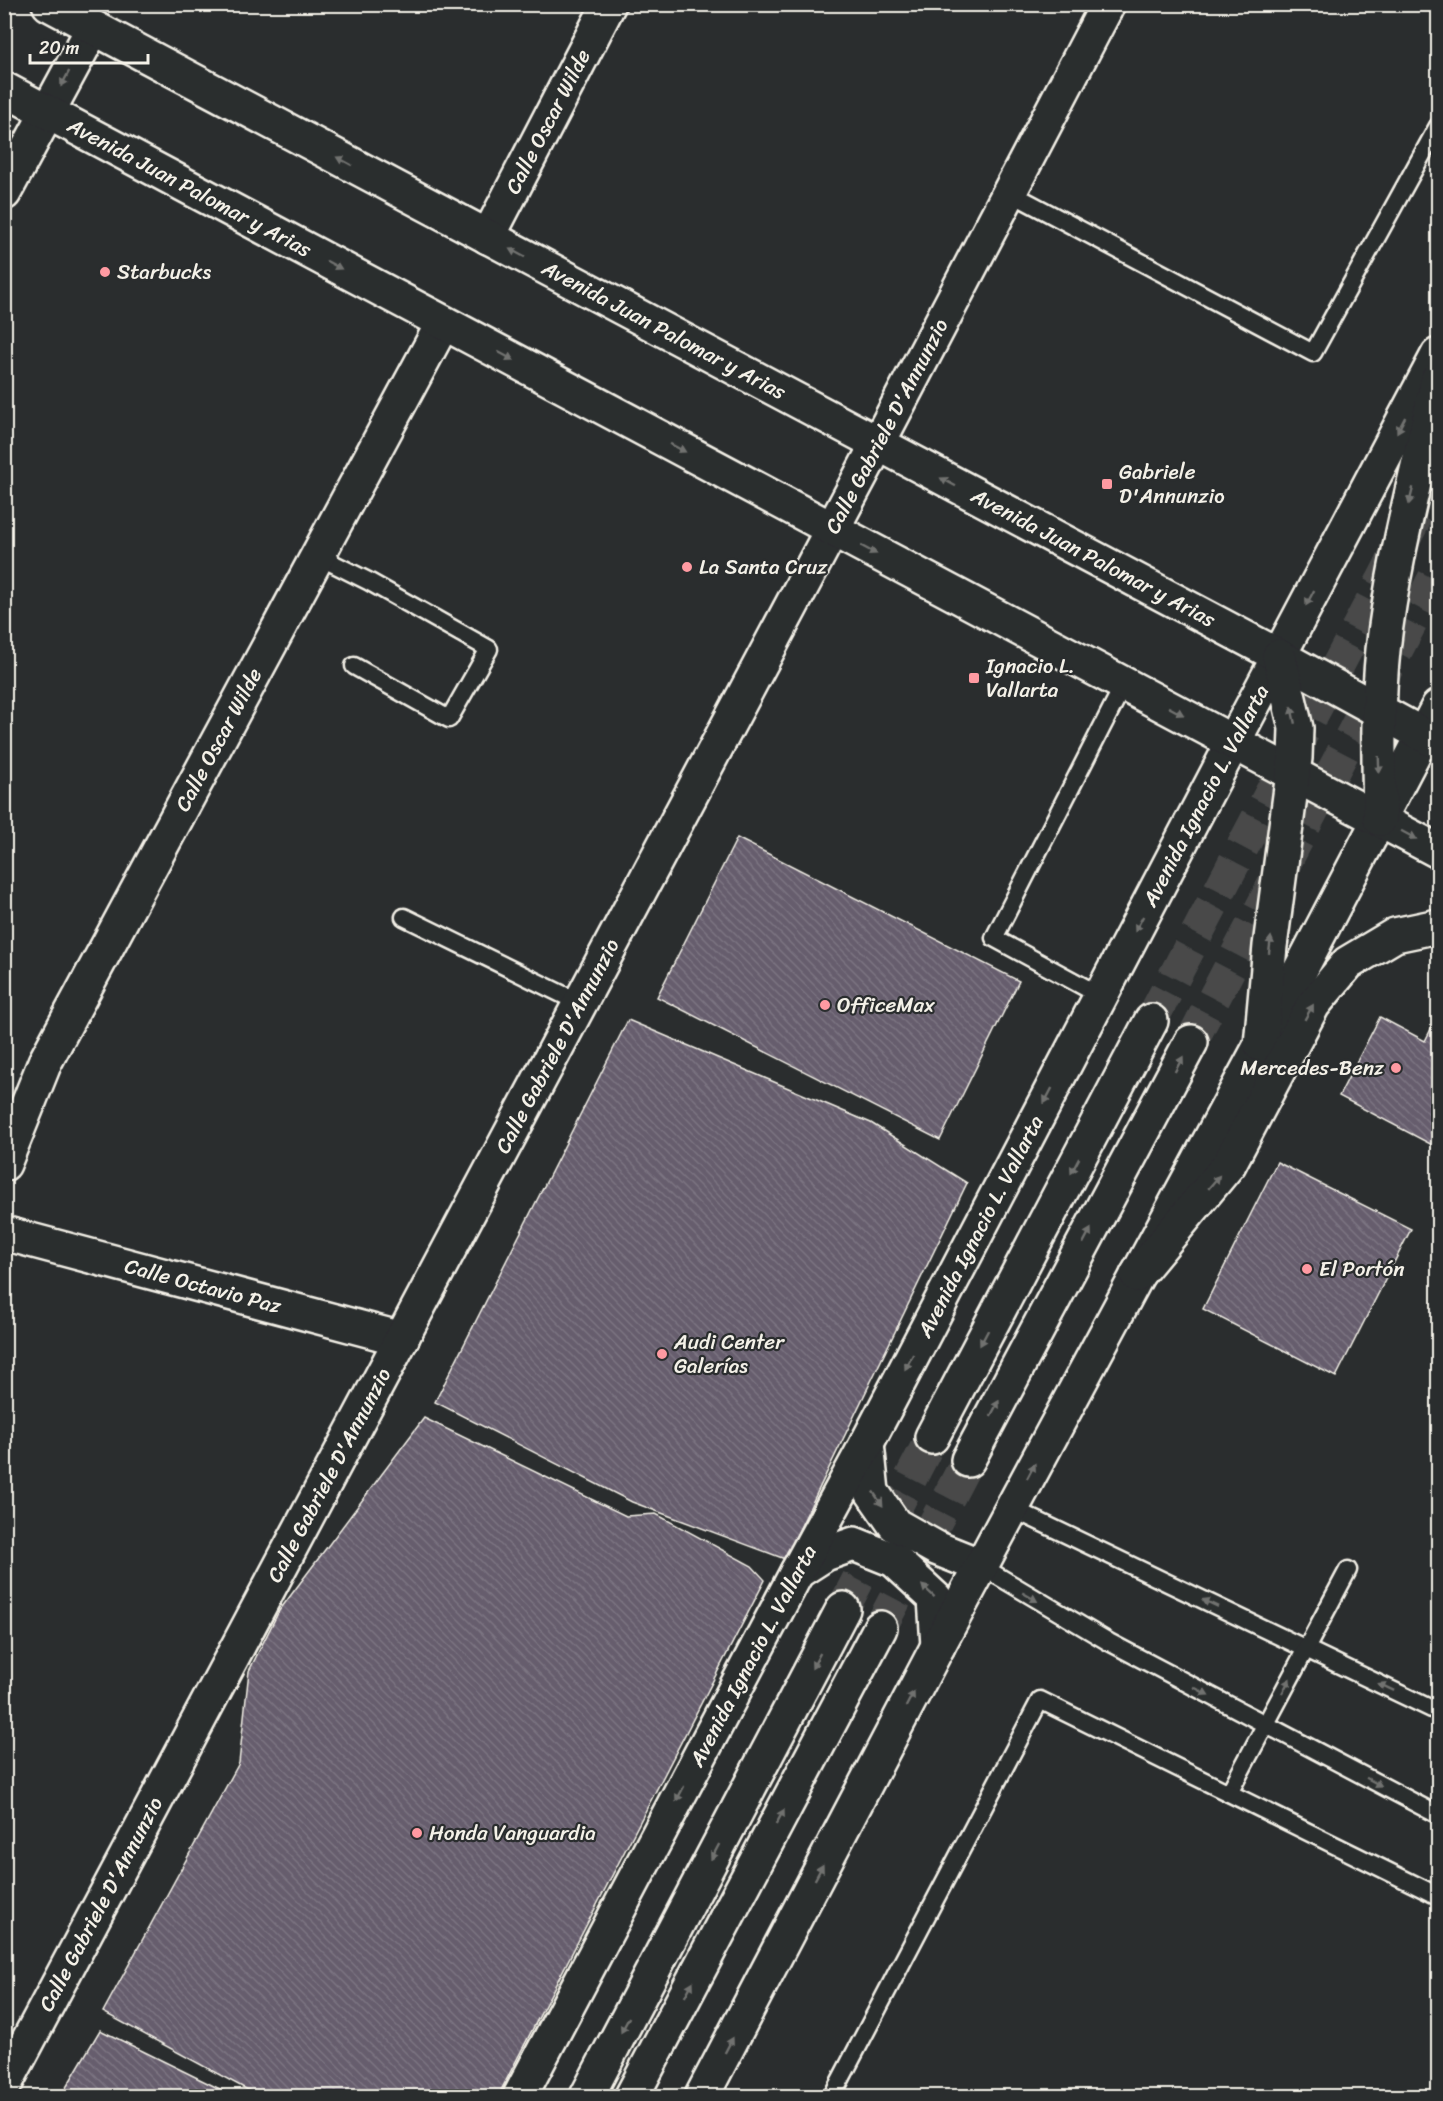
<svg xmlns="http://www.w3.org/2000/svg" width="1443" height="2101" viewBox="0 0 1443 2101" font-family="Sriracha,sans-serif">
<style>
.building{fill:url(#building-back-hatch);stroke:#f4f1e8;stroke-width:1.5}
.lines{fill:none;stroke-linecap:round;stroke-linejoin:round}
.trunk-tunnel{stroke:#484a4a;stroke-width:33;stroke-dasharray:33 16;stroke-linecap:butt}
.service-casing{stroke:#f4f1e8;stroke-width:21}
.minor-casing{stroke:#f4f1e8;stroke-width:38}
.tertiary-casing{stroke:#f4f1e8;stroke-width:38}
.secondary-casing{stroke:#f4f1e8;stroke-width:38}
.trunk-casing{stroke:#f4f1e8;stroke-width:38}
.service{stroke:#2a2d2e;stroke-width:16}
.minor{stroke:#2a2d2e;stroke-width:33}
.tertiary{stroke:#2a2d2e;stroke-width:33}
.secondary{stroke:#2a2d2e;stroke-width:33}
.trunk{stroke:#2a2d2e;stroke-width:33}
.oneway{fill:#71726f}
.poi-dot{fill:#ff9aa2;stroke:#2a2d2e;stroke-width:2}
.labels{text-anchor:middle;dominant-baseline:central;stroke-width:4.5;stroke-linejoin:round;paint-order:stroke}
.street-label{font-size:21px;fill:#f4f1e8;stroke:#2a2d2e}
.poi-label{font-size:21px;fill:#f4f1e8;stroke:#2a2d2e;text-anchor:start}
</style>
<defs>
<pattern id="building-back-hatch" width="6" height="6" patternUnits="userSpaceOnUse" patternTransform="scale(1.5)"><rect width="6" height="6" fill="#665d6d"/><path d="M-1 5l2 2M0 0l6 6M5-1l2 2" fill="none" stroke="#7c7582"/></pattern>
</defs>
<rect width="100%" height="100%" fill="#2a2d2e"/>
<filter id="ink" filterUnits="userSpaceOnUse"><feTurbulence type="fractalNoise" baseFrequency=".0167" numOctaves="2"/><feDisplacementMap in="SourceGraphic" scale="12" xChannelSelector="R" yChannelSelector="G"/><feConvolveMatrix kernelMatrix="1 2 1 2 8 2 1 2 1" color-interpolation-filters="sRGB"/></filter>
<g filter="url(#ink)">
<g class="building">
<path d="M 737,838 L 1019,981 L 940,1140 L 657,997 Z"/>
<path d="M 1438,1015 L 1438,1148 L 1339,1096 L 1380,1017 L 1425,1041 Z"/>
<path d="M 628,1020 L 871,1123 L 967,1183 L 785,1559 L 632,1502 L 435,1402 Z"/>
<path d="M 1277,1162 L 1411,1229 L 1336,1377 L 1203,1309 Z"/>
<path d="M 424,1418 L 626,1516 L 656,1514 L 752,1566 L 765,1580 L 498,2096 L 259,2096 L 103,2012 L 239,1763 L 249,1671 L 279,1611 Z"/>
<path d="M 100,2030 L 234,2096 L 61,2096 Z"/>
</g>
<g class="lines">
<g class="trunk-tunnel">
<path d="M 1151,1021 L 1438,475"/>
<path d="M 1191,1042 L 1438,571"/>
<path d="M 843,1609 L 932,1437"/>
<path d="M 880,1628 L 968,1460"/>
</g>
<defs>
<g id="service">
<path d="M 1009,192 L 1313,353 L 1438,126"/>
<path d="M 318,556 L 368,581 L 489,649 L 449,719 L 354,666"/>
<path d="M 404,917 L 580,1003"/>
<path d="M 1101,996 L 994,938 L 1124,684"/>
<path d="M 1011,1508 L 1438,1712"/>
<path d="M 981,1566 L 1109,1642 L 1438,1815"/>
<path d="M 1229,1793 L 1348,1570"/>
<path d="M 832,2096 L 1040,1700 L 1438,1896"/>
</g>
<g id="minor">
<path d="M 4,193 L 93,28"/>
<path id="s1" d="M 488,237 L 609,4"/>
<path id="s2" d="M 4,1164 L 45,1062 L 443,323"/>
<path id="s3" d="M 4,1233 L 402,1339"/>
<path id="s4" d="M 4,2086 L 877,445 L 1108,4"/>
</g>
<g id="tertiary">
<path d="M 867,1443 L 872,1492 L 895,1525 L 936,1548 L 981,1566"/>
<path d="M 797,1572 L 825,1554 L 854,1544 L 894,1560 L 935,1598 L 938,1646"/>
<path id="s5" d="M 520,2096 L 797,1572 L 867,1443 L 1234,741 L 1438,355"/>
<path d="M 702,2096 L 938,1646 L 1261,1045 L 1438,707"/>
</g>
<g id="secondary">
<path id="s6" d="M 49,4 L 1279,656 L 1438,743"/>
<path id="s7" d="M 4,89 L 1438,851"/>
<path d="M 1380,819 C 1379,763 1377,707 1383,650 C 1393,558 1419,468 1438,378"/>
<path d="M 1261,1045 L 1270,946 L 1295,758 L 1296,728 L 1279,656"/>
<path d="M 1137,1275 L 1229,1164 L 1313,1005 L 1348,963 L 1395,935 L 1438,926"/>
</g>
<g id="trunk">
<path d="M 932,1437 L 1151,1021"/>
<path d="M 968,1460 L 1191,1042"/>
<path d="M 587,2096 L 843,1609"/>
<path d="M 632,2096 L 880,1628"/>
</g>
</defs>
<use href="#service" class="service-casing"/>
<use href="#minor" class="minor-casing"/>
<use href="#tertiary" class="tertiary-casing"/>
<use href="#secondary" class="secondary-casing"/>
<use href="#trunk" class="trunk-casing"/>
<use href="#service" class="service"/>
<use href="#minor" class="minor"/>
<use href="#tertiary" class="tertiary"/>
<use href="#secondary" class="secondary"/>
<use href="#trunk" class="trunk"/>
</g>
<defs><path id="oneway-solid" d="M-6-.8H1V-3.2L6.5 0L1 3.2V.8H-6Z" transform="scale(1.5)"/></defs>
<g class="oneway">
<use href="#oneway-solid" transform="translate(65 79) rotate(118)"/>
<use href="#oneway-solid" transform="translate(344 161) rotate(-152)"/>
<use href="#oneway-solid" transform="translate(517 253) rotate(-152)"/>
<use href="#oneway-solid" transform="translate(334 265) rotate(28)"/>
<use href="#oneway-solid" transform="translate(506 356) rotate(28)"/>
<use href="#oneway-solid" transform="translate(1401 425) rotate(118)"/>
<use href="#oneway-solid" transform="translate(678 448) rotate(28)"/>
<use href="#oneway-solid" transform="translate(948 482) rotate(-152)"/>
<use href="#oneway-solid" transform="translate(1411 496) rotate(104)"/>
<use href="#oneway-solid" transform="translate(869 550) rotate(28)"/>
<use href="#oneway-solid" transform="translate(1310 598) rotate(118)"/>
<use href="#oneway-solid" transform="translate(1176 711) rotate(28)"/>
<use href="#oneway-solid" transform="translate(1293 715) rotate(-102)"/>
<use href="#oneway-solid" transform="translate(1379 765) rotate(88)"/>
<use href="#oneway-solid" transform="translate(1409 835) rotate(28)"/>
<use href="#oneway-solid" transform="translate(1139 924) rotate(118)"/>
<use href="#oneway-solid" transform="translate(1270 945) rotate(-83)"/>
<use href="#oneway-solid" transform="translate(1309 1012) rotate(-60)"/>
<use href="#oneway-solid" transform="translate(1179 1064) rotate(-62)"/>
<use href="#oneway-solid" transform="translate(1048 1096) rotate(118)"/>
<use href="#oneway-solid" transform="translate(1075 1166) rotate(118)"/>
<use href="#oneway-solid" transform="translate(1214 1182) rotate(-50)"/>
<use href="#oneway-solid" transform="translate(1087 1236) rotate(-62)"/>
<use href="#oneway-solid" transform="translate(984 1338) rotate(118)"/>
<use href="#oneway-solid" transform="translate(909 1362) rotate(118)"/>
<use href="#oneway-solid" transform="translate(995 1408) rotate(-62)"/>
<use href="#oneway-solid" transform="translate(1031 1471) rotate(-62)"/>
<use href="#oneway-solid" transform="translate(878 1499) rotate(56)"/>
<use href="#oneway-solid" transform="translate(928 1591) rotate(-137)"/>
<use href="#oneway-solid" transform="translate(1030 1597) rotate(30)"/>
<use href="#oneway-solid" transform="translate(1210 1603) rotate(-155)"/>
<use href="#oneway-solid" transform="translate(816 1661) rotate(118)"/>
<use href="#oneway-solid" transform="translate(1286 1686) rotate(-62)"/>
<use href="#oneway-solid" transform="translate(1386 1687) rotate(-155)"/>
<use href="#oneway-solid" transform="translate(1201 1691) rotate(28)"/>
<use href="#oneway-solid" transform="translate(910 1699) rotate(-62)"/>
<use href="#oneway-solid" transform="translate(1374 1782) rotate(28)"/>
<use href="#oneway-solid" transform="translate(680 1794) rotate(118)"/>
<use href="#oneway-solid" transform="translate(780 1817) rotate(-62)"/>
<use href="#oneway-solid" transform="translate(715 1852) rotate(118)"/>
<use href="#oneway-solid" transform="translate(819 1872) rotate(-62)"/>
<use href="#oneway-solid" transform="translate(689 1989) rotate(-62)"/>
<use href="#oneway-solid" transform="translate(625 2025) rotate(118)"/>
<use href="#oneway-solid" transform="translate(729 2045) rotate(-62)"/>
</g>
</g>
<g class="poi-dot">
<circle cx="105" cy="272" r="6"/>
<rect x="1101" y="478" width="12" height="12" rx="3"/>
<circle cx="687" cy="567" r="6"/>
<rect x="968" y="672" width="12" height="12" rx="3"/>
<circle cx="825" cy="1005" r="6"/>
<circle cx="1396" cy="1068" r="6"/>
<circle cx="1307" cy="1269" r="6"/>
<circle cx="662" cy="1354" r="6"/>
<circle cx="417" cy="1833" r="6"/>
</g>
<g class="labels">
<g class="street-label">
<text stroke="none"><textPath href="#s1" startOffset="130">Calle Oscar Wilde</textPath></text>
<text stroke="none"><textPath href="#s7" startOffset="210">Avenida Juan Palomar y Arias</textPath></text>
<text stroke="none"><textPath href="#s6" startOffset="696">Avenida Juan Palomar y Arias</textPath></text>
<text stroke="none"><textPath href="#s4" startOffset="1880">Calle Gabriele D'Annunzio</textPath></text>
<text stroke="none"><textPath href="#s6" startOffset="1182">Avenida Juan Palomar y Arias</textPath></text>
<text stroke="none"><textPath href="#s2" startOffset="476">Calle Oscar Wilde</textPath></text>
<text stroke="none"><textPath href="#s5" startOffset="1470">Avenida Ignacio L. Vallarta</textPath></text>
<text stroke="none"><textPath href="#s4" startOffset="1178">Calle Gabriele D'Annunzio</textPath></text>
<text stroke="none"><textPath href="#s5" startOffset="984">Avenida Ignacio L. Vallarta</textPath></text>
<text stroke="none"><textPath href="#s3" startOffset="206">Calle Octavio Paz</textPath></text>
<text stroke="none"><textPath href="#s4" startOffset="692">Calle Gabriele D'Annunzio</textPath></text>
<text stroke="none"><textPath href="#s5" startOffset="498">Avenida Ignacio L. Vallarta</textPath></text>
<text stroke="none"><textPath href="#s4" startOffset="206">Calle Gabriele D'Annunzio</textPath></text>
</g>
<g class="poi-label">
<text x="117" y="272">Starbucks</text>
<text x="1119" y="472">Gabriele<tspan x="1119" dy="24">D'Annunzio</tspan></text>
<text x="699" y="567">La Santa Cruz</text>
<text x="986" y="666">Ignacio L.<tspan x="986" dy="24">Vallarta</tspan></text>
<text x="837" y="1005">OfficeMax</text>
<text x="1384" y="1068" text-anchor="end">Mercedes-Benz</text>
<text x="1319" y="1269">El Portón</text>
<text x="674" y="1342">Audi Center<tspan x="674" dy="24">Galerías</tspan></text>
<text x="429" y="1833">Honda Vanguardia</text>
</g>
</g>
<rect width="1443" height="2101" fill="none" stroke="#2a2d2e" stroke-width="24"/>
<rect x="12" y="12" width="1419" height="2077" fill="none" stroke="#f4f1e8" stroke-width="2" filter="url(#ink)"/>
<path d="M30 54v9h118v-9" fill="none" stroke="#f4f1e8" stroke-width="3"/>
<text x="39" y="54" font-size="18" fill="#f4f1e8" stroke="#2a2d2e" stroke-width="4.5" paint-order="stroke">20 m</text>
</svg>
